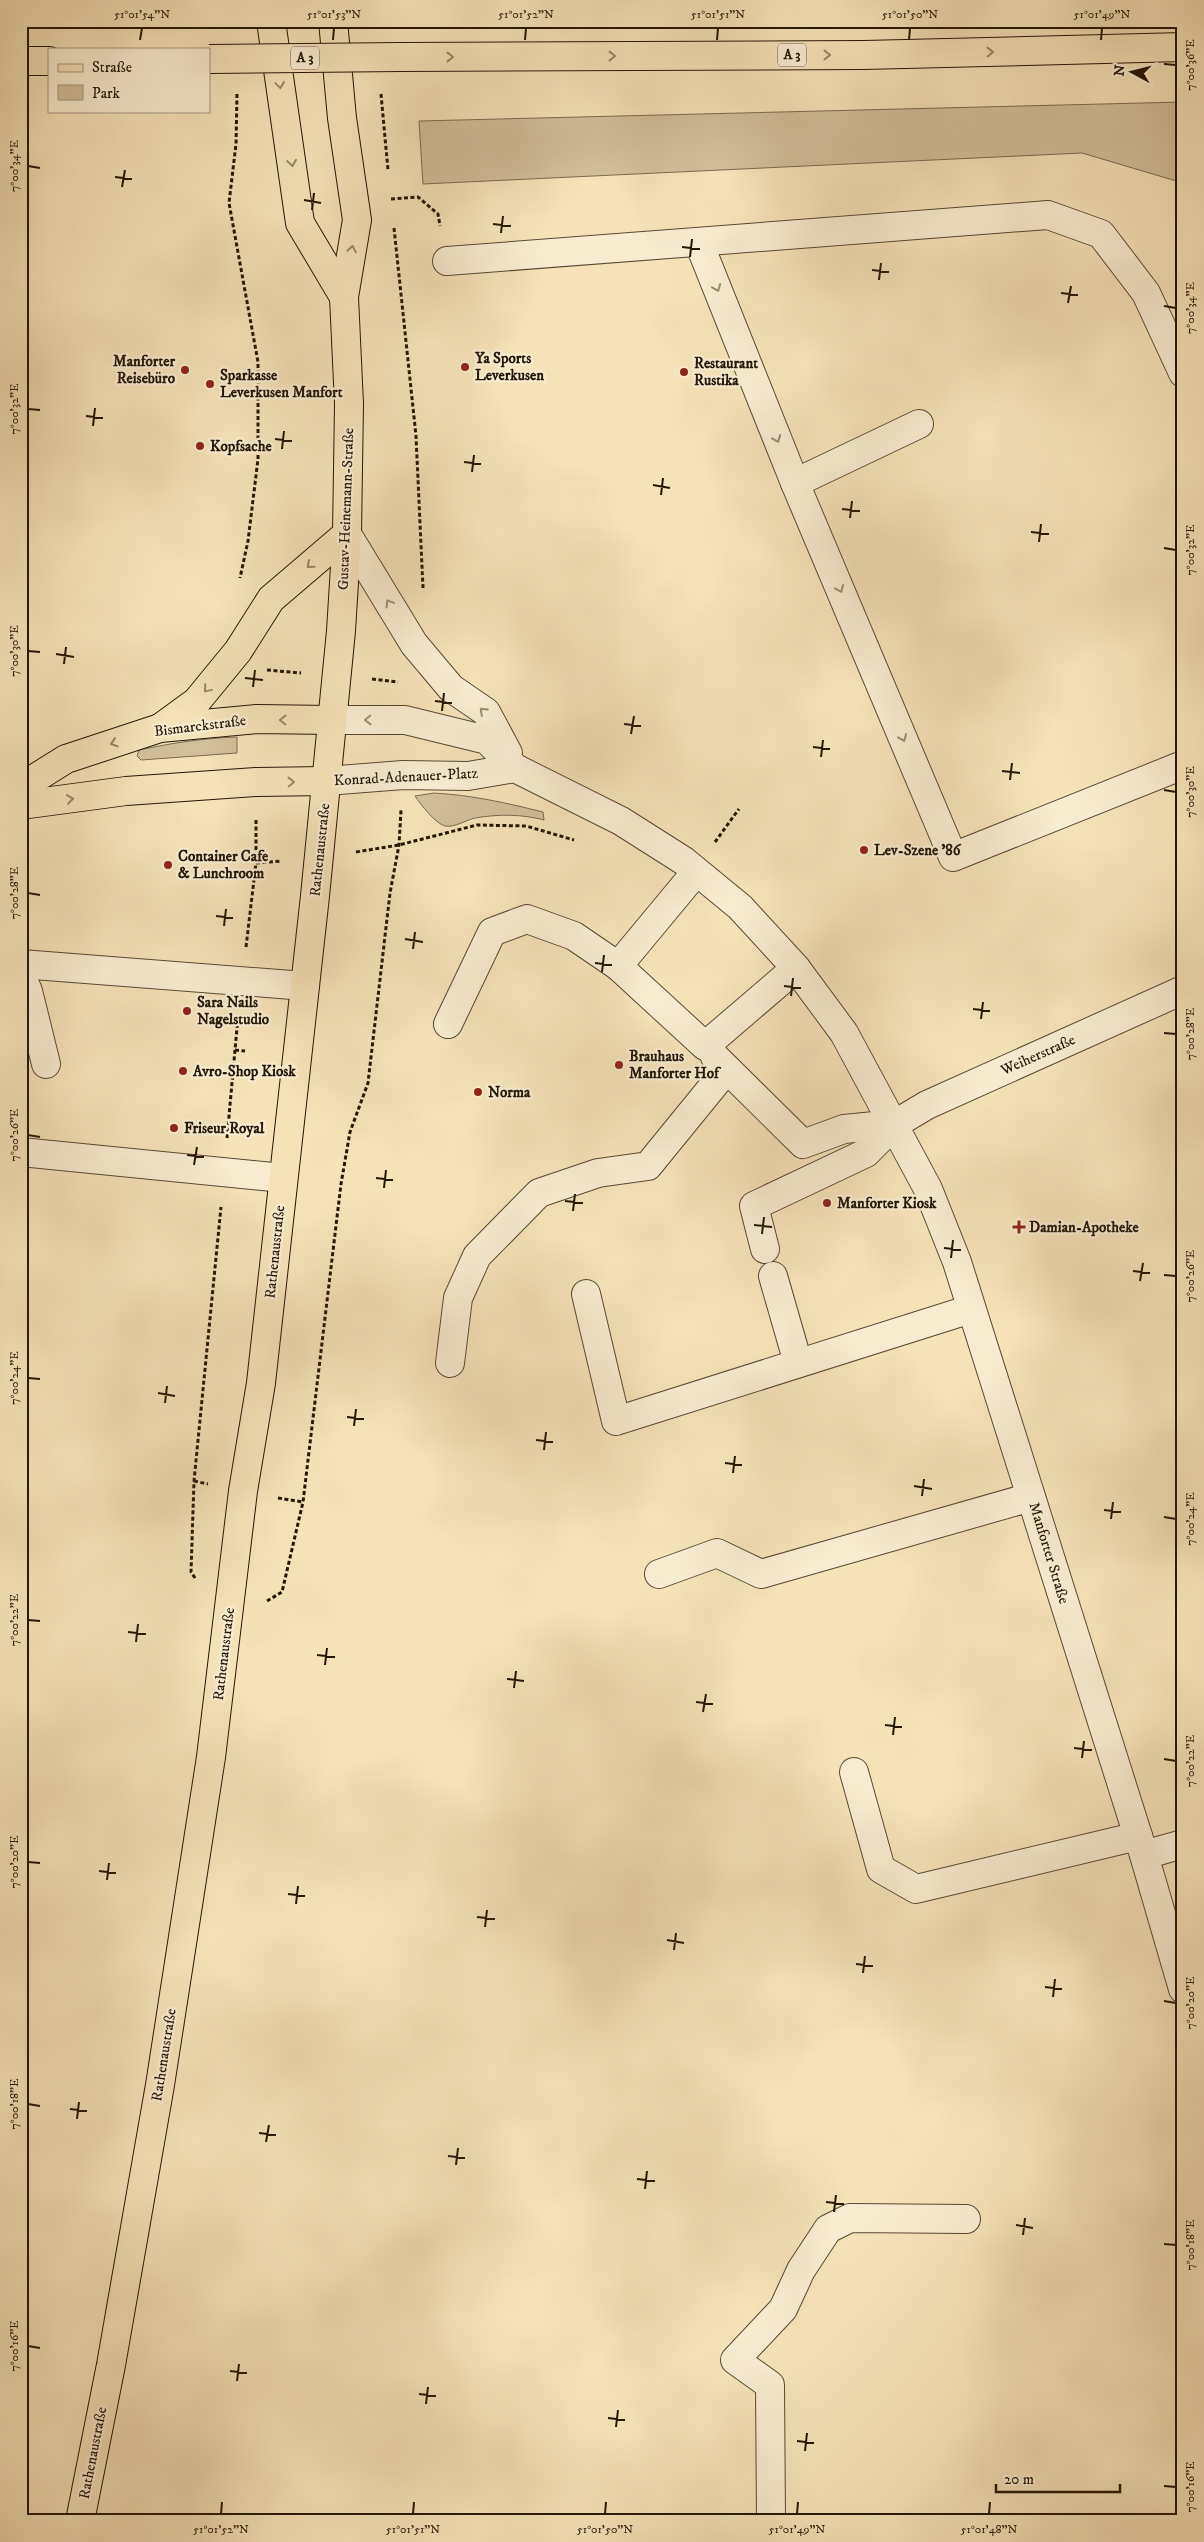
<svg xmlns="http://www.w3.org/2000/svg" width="1204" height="2542" viewBox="0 0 1204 2542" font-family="'IM FELL DW Pica',serif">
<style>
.green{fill:#d1bf99;stroke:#7a6a50}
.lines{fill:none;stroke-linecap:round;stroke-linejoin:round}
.minor-casing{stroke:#584932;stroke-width:30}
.major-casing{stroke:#241606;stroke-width:30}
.highway-casing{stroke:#241606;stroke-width:30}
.path{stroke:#241606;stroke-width:3;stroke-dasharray:4 2.5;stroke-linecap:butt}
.minor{stroke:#f8ecd0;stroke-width:28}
.major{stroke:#f5e2b7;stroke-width:28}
.highway{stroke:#f5e2b7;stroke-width:28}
.highway-bridge-casing{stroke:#241606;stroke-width:30;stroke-linecap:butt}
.highway-bridge{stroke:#f5e2b7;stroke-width:28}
.oneway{stroke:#978667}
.oneway2{stroke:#998c75}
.ticks{fill:none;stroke:#241606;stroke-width:2}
.poi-dot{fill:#8f2418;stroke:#f8ecd0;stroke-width:2}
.labels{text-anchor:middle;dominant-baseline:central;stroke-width:4.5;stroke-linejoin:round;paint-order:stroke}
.shield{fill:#f8ecd0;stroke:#645643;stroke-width:1}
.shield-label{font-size:14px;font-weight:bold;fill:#241606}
.poi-label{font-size:15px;font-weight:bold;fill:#241606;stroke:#f8ecd0;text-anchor:start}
.street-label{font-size:15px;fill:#241606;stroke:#f8ecd0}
.neatline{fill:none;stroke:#241606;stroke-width:2}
.ticks-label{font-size:12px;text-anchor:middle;fill:#241606}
</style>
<rect width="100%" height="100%" fill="#f5e2b7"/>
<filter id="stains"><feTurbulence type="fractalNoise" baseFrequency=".004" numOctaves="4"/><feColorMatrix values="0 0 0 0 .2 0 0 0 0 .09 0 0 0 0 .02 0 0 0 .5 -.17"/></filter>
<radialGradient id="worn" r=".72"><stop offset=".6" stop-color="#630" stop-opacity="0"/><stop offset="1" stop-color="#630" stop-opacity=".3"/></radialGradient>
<g class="green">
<path d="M 1183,102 L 1183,183 L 1082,153 L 423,184 L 419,121 Z"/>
<path d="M 237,737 L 237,753 L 141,760 L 137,756 L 139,750 C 172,743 204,738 237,737 Z"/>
<path d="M 434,793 C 471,795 507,803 543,812 L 544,820 C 521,814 499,814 475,818 C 466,820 454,828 445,826 C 435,823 421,805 415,796 Z"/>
</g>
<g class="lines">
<defs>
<g id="minor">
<path d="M 699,243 L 795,483 L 953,857 L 1183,765"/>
<path d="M 447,261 L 1048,215 L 1101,234 L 1146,293 L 1183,373"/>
<path d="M 795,483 L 919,424"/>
<path d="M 347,534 L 414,644 L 451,688 L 486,712 L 508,753"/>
<path d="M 332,720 L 405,720 L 487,740 L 515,768 L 621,821 L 684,861 L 740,907 L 796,968 L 844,1033 L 928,1189 L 957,1262 L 1144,1855 L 1183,1989"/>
<path d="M 326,781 L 403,775 L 468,776 L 515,768"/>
<path d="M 696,872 L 618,966 L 705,1046 L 796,968"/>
<path d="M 21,964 L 305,986"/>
<path d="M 21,975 L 28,991 L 46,1064"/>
<path d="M 448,1024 L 492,932 L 527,919 L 574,936 L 618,966"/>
<path d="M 715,1057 L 803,1144 L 844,1129 L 895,1124"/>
<path d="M 21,1152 L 283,1178"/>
<path d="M 765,1249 L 754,1206 L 866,1153 L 895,1124 L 927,1105 L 1183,990"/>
<path d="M 773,1276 L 798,1363"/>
<path d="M 586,1294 L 616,1421 L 971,1309"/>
<path d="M 450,1363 L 458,1298 L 477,1256 L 539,1193 L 598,1173 L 648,1166 L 727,1069"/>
<path d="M 659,1574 L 717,1553 L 761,1574 L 1031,1497"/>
<path d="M 854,1772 L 881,1869 L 916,1889 L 1138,1836"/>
<path d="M 1144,1855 L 1183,1844"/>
<path d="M 771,2521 L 770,2385 L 735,2360 L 783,2309 L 801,2270 L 828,2229 L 850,2218 L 966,2219"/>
</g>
<g id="major">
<path d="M 271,21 L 300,223 L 344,297"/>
<path d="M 160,728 L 197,701 L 238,651 L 271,599 L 347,534"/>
<path d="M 21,787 L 66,759 L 160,728 L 257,719 L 332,720"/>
<path d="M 21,805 L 126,791 L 256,782 L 326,781"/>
<path d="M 80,2521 L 111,2365 L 160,2085 L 211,1757 L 243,1491 L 261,1383 L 315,896 L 341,631 L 347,534 L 349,404 L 344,297 L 357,220 L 342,118 L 333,21"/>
</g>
<g id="highway">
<path d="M 401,57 L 864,55 L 1183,47"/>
<path d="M 21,61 L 49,61"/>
</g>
</defs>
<use href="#minor" class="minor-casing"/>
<use href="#major" class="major-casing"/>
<use href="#highway" class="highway-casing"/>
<g class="path">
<path d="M 237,94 L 236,144 L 229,203 L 258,362 L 258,459 L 248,541 L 240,578"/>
<path d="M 381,94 L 388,170"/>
<path d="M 391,199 L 418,197 L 438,214 L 440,226"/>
<path d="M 394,228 L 416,436 L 423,588"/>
<path d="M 267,670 L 301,673"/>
<path d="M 372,679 L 398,682"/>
<path d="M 715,842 L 739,809"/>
<path d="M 356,852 L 399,845 L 477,825 L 526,826 L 574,840"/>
<path d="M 256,863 L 282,861"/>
<path d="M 246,947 L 256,863 L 256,818"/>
<path d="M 235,1050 L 245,1051"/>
<path d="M 228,1130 L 239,1131"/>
<path d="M 227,1138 L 238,1017"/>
<path d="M 194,1481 L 208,1484"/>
<path d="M 278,1498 L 303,1502"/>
<path d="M 195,1578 L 191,1572 L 194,1481 L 221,1207"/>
<path d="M 267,1601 L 282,1592 L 303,1502 L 341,1184 L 350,1132 L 368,1083 L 390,893 L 399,845 L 401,810"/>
</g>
<use href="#minor" class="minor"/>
<use href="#major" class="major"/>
<use href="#highway" class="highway"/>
<defs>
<path id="highway-bridge" d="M 209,59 L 401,57"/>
</defs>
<use href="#highway-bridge" class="highway-bridge-casing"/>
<use href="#highway-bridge" class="highway-bridge"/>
</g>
<defs><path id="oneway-chevron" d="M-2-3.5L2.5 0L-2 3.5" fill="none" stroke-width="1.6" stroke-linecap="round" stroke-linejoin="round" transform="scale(1.25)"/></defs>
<g class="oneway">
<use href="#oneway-chevron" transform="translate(990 52) rotate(-1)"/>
<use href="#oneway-chevron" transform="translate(827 55)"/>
<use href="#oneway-chevron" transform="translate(612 56)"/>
<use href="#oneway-chevron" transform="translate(450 57)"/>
<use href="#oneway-chevron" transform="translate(280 85) rotate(82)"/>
<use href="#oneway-chevron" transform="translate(292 163) rotate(82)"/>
<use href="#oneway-chevron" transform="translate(352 249) rotate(-80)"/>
<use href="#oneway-chevron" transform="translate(310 565) rotate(139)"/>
<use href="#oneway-chevron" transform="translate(207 689) rotate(130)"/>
<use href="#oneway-chevron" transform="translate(283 720) rotate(-179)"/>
<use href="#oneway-chevron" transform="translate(114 743) rotate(162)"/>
<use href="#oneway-chevron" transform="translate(291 782) rotate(-1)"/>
<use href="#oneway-chevron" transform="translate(70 799) rotate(-8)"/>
</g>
<g class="oneway2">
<use href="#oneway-chevron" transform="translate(717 288) rotate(68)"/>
<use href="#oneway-chevron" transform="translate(777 439) rotate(68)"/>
<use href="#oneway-chevron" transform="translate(840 589) rotate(67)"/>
<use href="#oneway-chevron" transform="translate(389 603) rotate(-121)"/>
<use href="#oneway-chevron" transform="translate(483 711) rotate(-137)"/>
<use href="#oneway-chevron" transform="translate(368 720) rotate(179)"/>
<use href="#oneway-chevron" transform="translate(903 738) rotate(67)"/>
</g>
<path class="ticks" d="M 140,40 L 142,28M 333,40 L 334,28M 525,40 L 526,28M 717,40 L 718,28M 909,40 L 910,28M 1101,40 L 1102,28M 1164,64 L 1176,65M 28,166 L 40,168M 115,177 L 132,179M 122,187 L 125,170M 304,200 L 321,203M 312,210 L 314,193M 493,224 L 511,226M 501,233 L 503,216M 682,247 L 700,249M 690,257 L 692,239M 872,270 L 889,272M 879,280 L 881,263M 1061,293 L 1078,295M 1068,303 L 1071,286M 1164,306 L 1176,308M 28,409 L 40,410M 86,416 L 103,418M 93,426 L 95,408M 275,439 L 292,441M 282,449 L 284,431M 464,462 L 481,464M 472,472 L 474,455M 653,485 L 670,488M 661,495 L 663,478M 842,509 L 860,511M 850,518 L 852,501M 1031,532 L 1049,534M 1039,542 L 1041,524M 1164,548 L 1176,550M 28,651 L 40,652M 56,654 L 74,657M 64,664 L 66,647M 245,678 L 263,680M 253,687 L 255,670M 435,701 L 452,703M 442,711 L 444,693M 624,724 L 641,726M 631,734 L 634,716M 813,747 L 830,749M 821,757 L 823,740M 1002,771 L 1020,773M 1010,780 L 1012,763M 1164,790 L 1176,792M 28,893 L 40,895M 216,916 L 233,918M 224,926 L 226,909M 405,939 L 423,942M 413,949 L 415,932M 595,963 L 612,965M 602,972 L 604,955M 784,986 L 801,988M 791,996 L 793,978M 973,1009 L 990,1011M 981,1019 L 983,1002M 1164,1033 L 1176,1034M 28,1135 L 40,1137M 187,1155 L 204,1157M 194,1165 L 197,1147M 376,1178 L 393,1180M 384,1188 L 386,1170M 565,1201 L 583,1203M 573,1211 L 575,1194M 754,1225 L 772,1227M 762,1234 L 764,1217M 944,1248 L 961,1250M 951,1258 L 953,1240M 1133,1271 L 1150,1273M 1164,1275 L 1176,1276M 1140,1281 L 1143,1263M 28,1378 L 40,1379M 158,1393 L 175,1396M 165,1403 L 167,1386M 347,1417 L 364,1419M 354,1426 L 356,1409M 536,1440 L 553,1442M 544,1450 L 546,1432M 725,1463 L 742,1465M 733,1473 L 735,1456M 914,1486 L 932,1489M 922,1496 L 924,1479M 1104,1510 L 1121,1512M 1164,1517 L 1176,1519M 1111,1519 L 1113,1502M 28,1620 L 40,1621M 128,1632 L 146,1634M 136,1642 L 138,1624M 317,1655 L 335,1657M 325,1665 L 327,1648M 507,1679 L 524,1681M 514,1688 L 516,1671M 696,1702 L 713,1704M 703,1712 L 706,1694M 885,1725 L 902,1727M 893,1735 L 895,1717M 1074,1748 L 1092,1750M 1082,1758 L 1084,1741M 1164,1759 L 1176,1761M 28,1862 L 40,1863M 99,1871 L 116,1873M 107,1880 L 109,1863M 288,1894 L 305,1896M 296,1904 L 298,1886M 477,1917 L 495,1919M 485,1927 L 487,1910M 667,1940 L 684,1943M 674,1950 L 676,1933M 856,1964 L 873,1966M 863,1973 L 865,1956M 1045,1987 L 1062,1989M 1053,1997 L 1055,1979M 1164,2001 L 1176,2003M 28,2104 L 40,2106M 70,2109 L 87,2111M 77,2119 L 79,2102M 259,2133 L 276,2135M 266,2142 L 269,2125M 448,2156 L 465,2158M 456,2165 L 458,2148M 637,2179 L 655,2181M 645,2189 L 647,2171M 826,2202 L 844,2204M 834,2212 L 836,2195M 1016,2225 L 1033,2228M 1023,2235 L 1025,2218M 1164,2244 L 1176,2245M 28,2346 L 40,2348M 230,2371 L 247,2373M 237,2381 L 239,2364M 419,2394 L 436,2396M 426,2404 L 428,2387M 608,2418 L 625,2420M 616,2427 L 618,2410M 797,2441 L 814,2443M 805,2451 L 807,2433M 1164,2486 L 1176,2487M 221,2514 L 222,2502M 413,2514 L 414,2502M 605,2514 L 606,2502M 797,2514 L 798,2502M 989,2514 L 990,2502"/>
<g class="poi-dot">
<circle cx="465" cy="367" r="5"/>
<circle cx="185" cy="370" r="5"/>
<circle cx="684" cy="372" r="5"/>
<circle cx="210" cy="384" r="5"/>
<circle cx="200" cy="446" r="5"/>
<circle cx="864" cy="850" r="5"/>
<circle cx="168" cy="865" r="5"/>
<circle cx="187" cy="1011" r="5"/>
<circle cx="619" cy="1065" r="5"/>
<circle cx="183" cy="1071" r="5"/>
<circle cx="478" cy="1092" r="5"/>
<circle cx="174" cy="1128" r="5"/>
<circle cx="827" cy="1203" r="5"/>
<path d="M1016.5 1219.5h5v5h5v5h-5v5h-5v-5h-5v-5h5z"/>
</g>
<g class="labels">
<g class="shield">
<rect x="778" y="43.5" width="28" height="23" rx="4"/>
<rect x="291" y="46.5" width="28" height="23" rx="4"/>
</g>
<g class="shield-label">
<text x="792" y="55">A 3</text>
<text x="305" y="58">A 3</text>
</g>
<g class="poi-label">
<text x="475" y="358">Ya Sports<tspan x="475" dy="17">Leverkusen</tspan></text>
<text x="175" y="361" text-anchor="end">Manforter<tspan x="175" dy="17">Reisebüro</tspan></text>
<text x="694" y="363">Restaurant<tspan x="694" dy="17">Rustika</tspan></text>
<text x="220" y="375">Sparkasse<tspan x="220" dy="17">Leverkusen Manfort</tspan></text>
<text x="210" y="446">Kopfsache</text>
<text x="874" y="850">Lev-Szene '86</text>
<text x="178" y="856">Container Cafe<tspan x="178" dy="17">&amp; Lunchroom</tspan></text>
<text x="197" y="1002">Sara Nails<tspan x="197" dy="17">Nagelstudio</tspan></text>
<text x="629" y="1056">Brauhaus<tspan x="629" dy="17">Manforter Hof</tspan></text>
<text x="193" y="1071">Avro-Shop Kiosk</text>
<text x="488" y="1092">Norma</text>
<text x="184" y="1128">Friseur Royal</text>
<text x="837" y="1203">Manforter Kiosk</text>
<text x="1029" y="1227">Damian-Apotheke</text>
</g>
<g class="street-label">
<text transform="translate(346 509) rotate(-88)">Gustav-Heinemann-Straße</text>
<text transform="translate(200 726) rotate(-7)">Bismarckstraße</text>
<text transform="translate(406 777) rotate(-3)">Konrad-Adenauer-Platz</text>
<text transform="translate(320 850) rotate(-84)">Rathenaustraße</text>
<text transform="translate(1038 1055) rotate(-24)">Weiherstraße</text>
<text transform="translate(275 1252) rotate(-84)">Rathenaustraße</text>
<text transform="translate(1049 1553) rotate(73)">Manforter Straße</text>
<text transform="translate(224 1654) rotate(-83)">Rathenaustraße</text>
<text transform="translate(164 2055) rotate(-81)">Rathenaustraße</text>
<text transform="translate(93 2453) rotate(-79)">Rathenaustraße</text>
</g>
</g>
<rect width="1204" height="2542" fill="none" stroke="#f5e2b7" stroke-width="55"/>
<rect x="48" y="48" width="162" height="65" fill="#f8ecd0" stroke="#a3967f"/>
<rect x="58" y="64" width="25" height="8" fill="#f5e2b7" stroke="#a3967f"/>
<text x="92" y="72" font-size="15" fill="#241606">Straße</text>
<rect x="58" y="85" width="25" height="15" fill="#d1bf99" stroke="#a3967f"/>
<text x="92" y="98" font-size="15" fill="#241606">Park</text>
<g transform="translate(1132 72) rotate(277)" stroke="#f8ecd0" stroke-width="4" paint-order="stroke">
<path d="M0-4L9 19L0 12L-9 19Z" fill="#241606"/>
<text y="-8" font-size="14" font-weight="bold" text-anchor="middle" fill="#241606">N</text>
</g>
<path d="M996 2484v8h124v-8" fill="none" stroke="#241606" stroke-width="2.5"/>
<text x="1004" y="2484" font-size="15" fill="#241606" stroke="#f8ecd0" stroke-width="4" paint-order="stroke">20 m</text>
<rect x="28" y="28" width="1148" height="2486" class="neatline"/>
<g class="ticks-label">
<text x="142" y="18">51°01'54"N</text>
<text x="334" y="18">51°01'53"N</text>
<text x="526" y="18">51°01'52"N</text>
<text x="718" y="18">51°01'51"N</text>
<text x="910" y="18">51°01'50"N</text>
<text x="1102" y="18">51°01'49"N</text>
<text transform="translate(1190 65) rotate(-90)" y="4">7°00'36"E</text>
<text transform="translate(14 166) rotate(-90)" y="4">7°00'34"E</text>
<text transform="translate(1190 308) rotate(-90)" y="4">7°00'34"E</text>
<text transform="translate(14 409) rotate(-90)" y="4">7°00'32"E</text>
<text transform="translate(1190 550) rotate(-90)" y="4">7°00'32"E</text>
<text transform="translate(14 651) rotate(-90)" y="4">7°00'30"E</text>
<text transform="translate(1190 792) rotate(-90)" y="4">7°00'30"E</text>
<text transform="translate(14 893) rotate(-90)" y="4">7°00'28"E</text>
<text transform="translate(1190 1034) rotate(-90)" y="4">7°00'28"E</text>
<text transform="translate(14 1135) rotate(-90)" y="4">7°00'26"E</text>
<text transform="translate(1190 1276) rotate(-90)" y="4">7°00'26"E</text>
<text transform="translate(14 1378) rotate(-90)" y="4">7°00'24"E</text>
<text transform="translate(1190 1519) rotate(-90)" y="4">7°00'24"E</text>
<text transform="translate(14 1620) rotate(-90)" y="4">7°00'22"E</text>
<text transform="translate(1190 1761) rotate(-90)" y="4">7°00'22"E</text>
<text transform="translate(14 1862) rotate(-90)" y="4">7°00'20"E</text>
<text transform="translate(1190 2003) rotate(-90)" y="4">7°00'20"E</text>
<text transform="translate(14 2104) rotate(-90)" y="4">7°00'18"E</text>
<text transform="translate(1190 2245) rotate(-90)" y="4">7°00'18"E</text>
<text transform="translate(14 2346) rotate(-90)" y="4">7°00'16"E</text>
<text transform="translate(1190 2487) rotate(-90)" y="4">7°00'16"E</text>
<text x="221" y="2533">51°01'52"N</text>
<text x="413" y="2533">51°01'51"N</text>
<text x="605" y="2533">51°01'50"N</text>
<text x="797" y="2533">51°01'49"N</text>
<text x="989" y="2533">51°01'48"N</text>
</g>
<rect width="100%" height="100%" filter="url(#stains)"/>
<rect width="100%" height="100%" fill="url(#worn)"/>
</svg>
